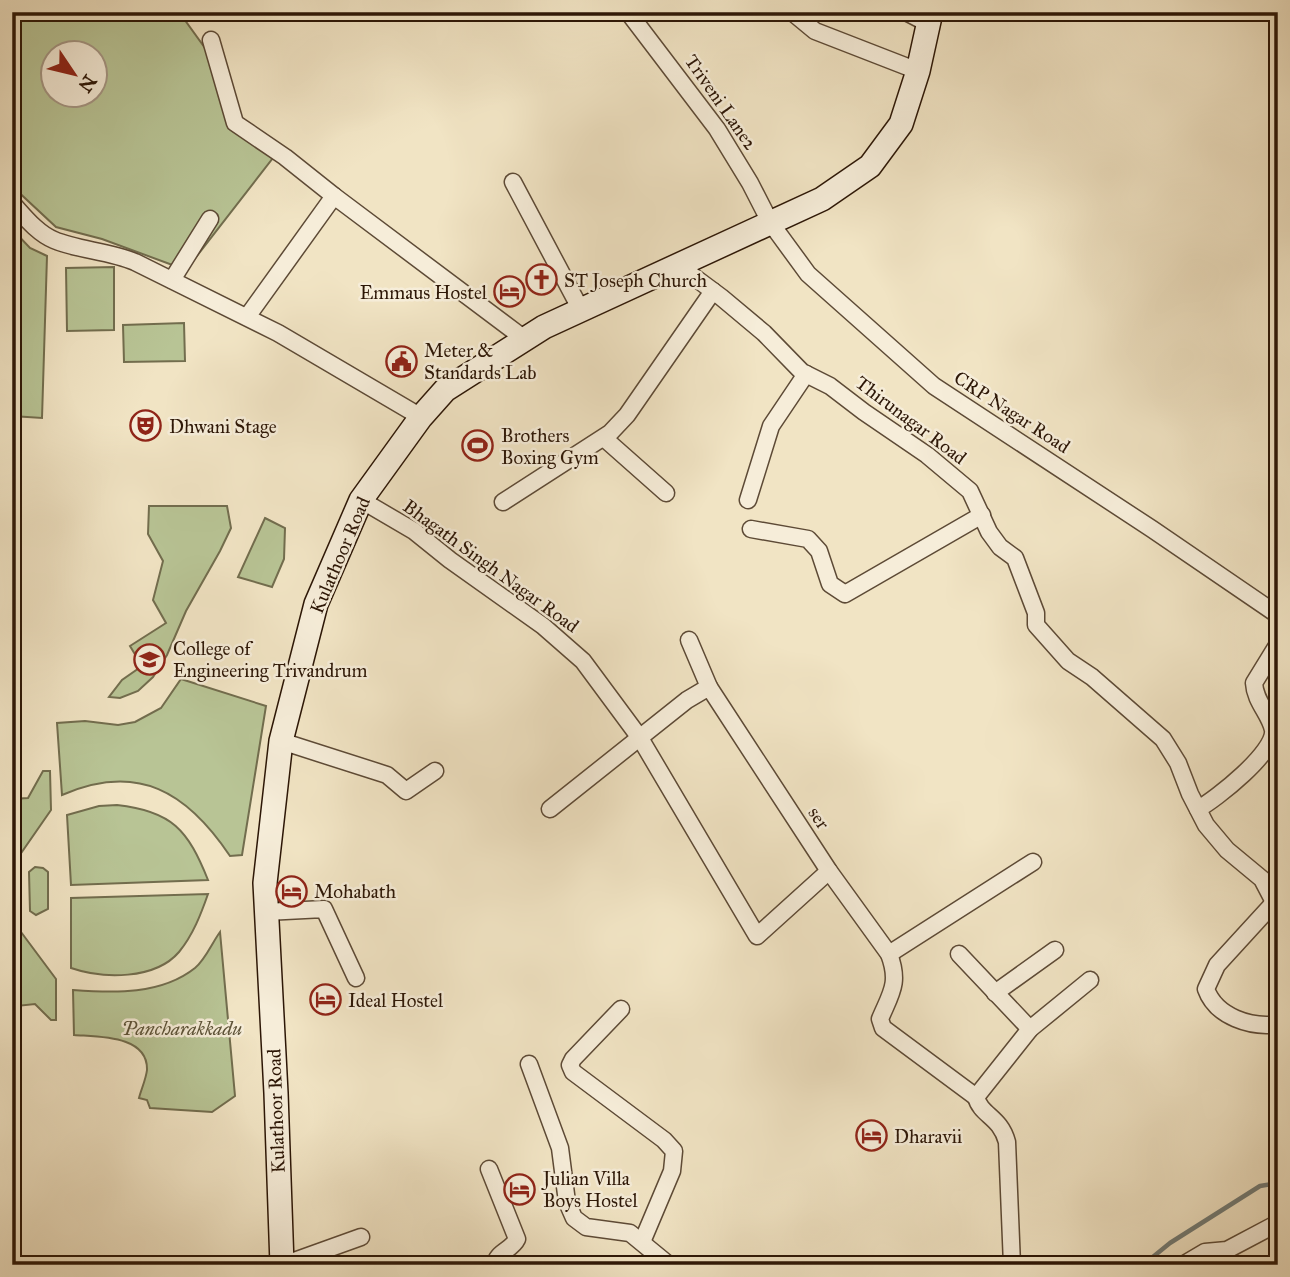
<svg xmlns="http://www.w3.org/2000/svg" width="1290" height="1277" viewBox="0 0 1290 1277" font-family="'IM FELL Great Primer',serif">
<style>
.green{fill:#b8c495;stroke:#726d4e;stroke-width:2;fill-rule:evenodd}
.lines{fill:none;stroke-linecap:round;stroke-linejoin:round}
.stream{stroke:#717a75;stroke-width:4.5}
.minor-casing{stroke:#5d4a36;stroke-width:19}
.secondary-casing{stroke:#2c1606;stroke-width:26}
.minor{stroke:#f6edd9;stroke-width:16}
.secondary{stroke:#f6edd9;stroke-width:23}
.labels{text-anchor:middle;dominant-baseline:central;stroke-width:5;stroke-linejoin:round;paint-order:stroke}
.street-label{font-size:19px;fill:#2c1606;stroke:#f6edd9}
.poi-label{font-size:19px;fill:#2c1606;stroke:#f6edd9;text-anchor:start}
.park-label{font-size:19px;font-style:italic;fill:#5d5338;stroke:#f6edd9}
</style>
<rect width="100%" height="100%" fill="#f1e4c4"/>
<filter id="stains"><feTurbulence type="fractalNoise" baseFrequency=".00286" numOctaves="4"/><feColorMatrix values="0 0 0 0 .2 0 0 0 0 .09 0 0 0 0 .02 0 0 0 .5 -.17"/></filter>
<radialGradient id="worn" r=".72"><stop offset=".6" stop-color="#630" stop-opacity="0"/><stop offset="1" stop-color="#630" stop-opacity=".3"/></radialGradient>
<g class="green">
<path d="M 12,12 L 179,12 L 210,55 L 230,124 L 276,154 L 186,270 L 102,239 L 56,227 L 12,186 ZM 52,52 L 94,52 L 94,94 L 52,94 Z"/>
<path d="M 12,229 L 30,248 L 47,256 L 42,418 L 12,416 Z"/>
<path d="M 114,267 L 114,330 L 67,331 L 66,268 Z"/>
<path d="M 184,323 L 185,361 L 124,362 L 123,325 Z"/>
<path d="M 149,506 L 227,506 L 231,528 L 220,551 L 186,611 L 167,655 L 153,677 L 138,691 L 120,698 L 109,697 L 122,680 L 142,666 L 130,646 L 166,623 L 153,600 L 163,561 L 148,534 Z"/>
<path d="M 265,518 L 285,528 L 284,559 L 272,587 L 238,577 Z"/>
<path d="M 181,679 L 266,706 L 242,855 L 230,856 C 187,792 138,762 62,795 L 57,723 L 85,721 L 118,725 L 135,722 L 161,708 Z"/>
<path d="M 43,771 L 50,771 L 51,810 L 17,859 L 12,859 L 12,799 L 28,798 Z"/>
<path d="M 117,805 C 172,811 188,830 208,880 L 71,885 L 67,815 L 99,806 Z"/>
<path d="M 35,867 L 43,868 L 48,872 L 48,909 L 36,915 L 30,911 L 29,872 Z"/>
<path d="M 208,894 C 201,914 193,935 179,952 C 155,980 103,979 71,968 L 71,898 Z"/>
<path d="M 21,932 L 56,979 L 56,1020 L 51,1020 L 35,1004 L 17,1006 L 16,933 Z"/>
<path d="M 220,932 L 235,1096 L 212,1112 L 150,1108 L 147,1100 L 139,1098 C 141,1090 146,1079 147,1070 C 148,1035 98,1037 74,1035 L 73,990 C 114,993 161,995 195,968 C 205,960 212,943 220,932 Z"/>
</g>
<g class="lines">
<path class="stream" d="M 1143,1265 L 1170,1243 L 1260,1186 L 1278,1183"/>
<defs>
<g id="minor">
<path d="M 628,12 L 717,129 L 750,183 L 770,222 L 808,274 L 934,386 L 1152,529 L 1278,615"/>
<path d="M 792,12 L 815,31 L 918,71"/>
<path d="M 906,12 L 929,24"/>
<path d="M 211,40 L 235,123 L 285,157 L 334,196"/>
<path d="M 513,182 L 581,310"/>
<path d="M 12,203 C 24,216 37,233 54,240 C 77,250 109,251 135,262 L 278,333 L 421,417"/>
<path d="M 678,265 L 721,297 L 764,333 L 802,372 L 830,386 L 864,412 L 927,455 L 970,491 L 989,532 L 1000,547 L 1015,558 L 1036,613 L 1036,625 L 1068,661 L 1092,677 L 1163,739 L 1178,763 L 1190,794 L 1206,825 L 1227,850 L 1262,879 L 1273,900 L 1271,906 L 1217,965 L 1206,989 C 1216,1017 1251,1028 1278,1024"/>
<path d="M 172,280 L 210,219"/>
<path d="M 247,317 L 334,196 L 526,340"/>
<path d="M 605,439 L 666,493"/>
<path d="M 361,500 L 414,531 L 450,560 L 543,626 L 583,661 L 640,738 L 757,936 L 829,871"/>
<path d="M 748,500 L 771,426 L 806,374"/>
<path d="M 503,502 L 610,433 L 627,415 L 713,291"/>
<path d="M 751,529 L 808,539 L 819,551 L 830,584 L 845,594 L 982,515"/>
<path d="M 689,640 L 709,687"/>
<path d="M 281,741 L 387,775 L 406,791 L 435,771"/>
<path d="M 550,809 L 687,700 L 709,687 L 829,871 L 889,954 C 900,983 891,993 880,1019 L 883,1028 L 976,1097"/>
<path d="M 1198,809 C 1216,799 1276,752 1273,730 C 1270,714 1255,702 1254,683 L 1278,644"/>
<path d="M 266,912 L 324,909 L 356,978"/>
<path d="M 889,954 L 1033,862"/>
<path d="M 959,954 L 1030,1029"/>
<path d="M 995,993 L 1055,950"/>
<path d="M 621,1009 L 573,1059 L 570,1065 L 573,1072 L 664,1140 L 674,1151 L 672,1171 L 642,1242"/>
<path d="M 529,1064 L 560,1148 L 567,1202 L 574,1218 L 586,1227 L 630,1233 L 669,1265"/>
<path d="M 489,1169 L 517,1239 C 512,1250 496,1252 495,1265"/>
<path d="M 283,1265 L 361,1237"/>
<path d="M 1012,1265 L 1007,1142 C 1000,1116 981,1116 976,1097 L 1030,1029 L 1090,980"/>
<path d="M 1183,1265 L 1205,1252 L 1227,1250 L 1278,1223"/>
</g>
<path id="secondary" d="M 282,1265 L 276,1093 L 265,883 L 281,741 L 316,604 L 361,500 L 421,417 L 445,390 L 544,327 L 822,199 L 870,166 L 901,124 L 918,71 L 931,12"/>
</defs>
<use href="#minor" class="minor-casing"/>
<use href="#secondary" class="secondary-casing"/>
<use href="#minor" class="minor"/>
<use href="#secondary" class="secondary"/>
</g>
<defs>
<symbol id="church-ring" viewBox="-11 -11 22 22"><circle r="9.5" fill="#f6edd9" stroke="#8f2418" stroke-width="1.5"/><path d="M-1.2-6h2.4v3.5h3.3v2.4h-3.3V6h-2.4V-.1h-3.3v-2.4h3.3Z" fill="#8f2418"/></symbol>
<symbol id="hotel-ring" viewBox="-11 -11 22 22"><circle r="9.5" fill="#f6edd9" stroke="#8f2418" stroke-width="1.5"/><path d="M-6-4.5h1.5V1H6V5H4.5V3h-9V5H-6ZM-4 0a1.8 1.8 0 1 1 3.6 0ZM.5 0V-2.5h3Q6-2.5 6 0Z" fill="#8f2418"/></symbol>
<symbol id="civic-ring" viewBox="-11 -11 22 22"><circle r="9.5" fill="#f6edd9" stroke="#8f2418" stroke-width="1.5"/><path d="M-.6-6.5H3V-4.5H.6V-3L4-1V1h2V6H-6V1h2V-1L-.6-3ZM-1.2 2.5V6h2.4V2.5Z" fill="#8f2418"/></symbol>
<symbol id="theatre-ring" viewBox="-11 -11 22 22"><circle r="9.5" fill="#f6edd9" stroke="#8f2418" stroke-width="1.5"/><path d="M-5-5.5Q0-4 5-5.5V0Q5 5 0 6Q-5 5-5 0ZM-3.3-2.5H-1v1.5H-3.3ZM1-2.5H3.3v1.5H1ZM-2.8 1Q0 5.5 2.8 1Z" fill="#8f2418"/></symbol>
<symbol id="stadium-ring" viewBox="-11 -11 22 22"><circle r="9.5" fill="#f6edd9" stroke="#8f2418" stroke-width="1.5"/><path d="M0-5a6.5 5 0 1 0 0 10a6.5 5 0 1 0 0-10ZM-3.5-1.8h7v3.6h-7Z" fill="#8f2418"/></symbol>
<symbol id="university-ring" viewBox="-11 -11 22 22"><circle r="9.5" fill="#f6edd9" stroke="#8f2418" stroke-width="1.5"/><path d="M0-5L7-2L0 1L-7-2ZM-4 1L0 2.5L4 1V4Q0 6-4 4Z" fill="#8f2418"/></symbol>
</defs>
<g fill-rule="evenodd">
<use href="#church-ring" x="524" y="262" width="35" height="35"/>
<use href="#hotel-ring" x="492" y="274" width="35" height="35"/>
<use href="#civic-ring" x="384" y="344" width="35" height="35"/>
<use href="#theatre-ring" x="128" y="408" width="35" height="35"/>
<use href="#stadium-ring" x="460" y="428" width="35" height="35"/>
<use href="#university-ring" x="132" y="642" width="35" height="35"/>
<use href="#hotel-ring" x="274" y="874" width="35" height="35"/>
<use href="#hotel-ring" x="308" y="982" width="35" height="35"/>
<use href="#hotel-ring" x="854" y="1118" width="35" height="35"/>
<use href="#hotel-ring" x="502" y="1172" width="35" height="35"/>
</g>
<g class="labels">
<g class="street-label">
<text transform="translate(721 102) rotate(55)">Triveni Lane2</text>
<text transform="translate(1012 412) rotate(33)">CRP Nagar Road</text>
<text transform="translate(911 420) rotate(37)">Thirunagar Road</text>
<text transform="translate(340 555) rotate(-67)">Kulathoor Road</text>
<text transform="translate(491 566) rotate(36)">Bhagath Singh Nagar Road</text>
<text transform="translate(819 818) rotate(57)">ser</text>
<text transform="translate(276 1111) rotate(-92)">Kulathoor Road</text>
</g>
<g class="poi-label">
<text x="564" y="280">ST Joseph Church</text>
<text x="487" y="292" text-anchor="end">Emmaus Hostel</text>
<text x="424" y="350">Meter &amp;<tspan x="424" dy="22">Standards Lab</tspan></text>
<text x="169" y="426">Dhwani Stage</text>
<text x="501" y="435">Brothers<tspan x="501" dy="22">Boxing Gym</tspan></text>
<text x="173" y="648">College of<tspan x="173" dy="22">Engineering Trivandrum</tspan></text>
<text x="314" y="891">Mohabath</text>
<text x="348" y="1000">Ideal Hostel</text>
<text x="894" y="1136">Dharavii</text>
<text x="543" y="1178">Julian Villa<tspan x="543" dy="22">Boys Hostel</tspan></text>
</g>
<g class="park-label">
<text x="182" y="1028">Pancharakkadu</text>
</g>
</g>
<rect width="1290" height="1277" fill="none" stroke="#f1e4c4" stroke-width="42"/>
<rect x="14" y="14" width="1262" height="1249" fill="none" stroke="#2c1606" stroke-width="3.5"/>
<rect x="21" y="21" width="1248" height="1235" fill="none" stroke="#2c1606" stroke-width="2"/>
<g transform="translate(74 74) rotate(125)"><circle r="33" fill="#f6edd9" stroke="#a59785" stroke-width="2"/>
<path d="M0-5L12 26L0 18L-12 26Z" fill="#8f2418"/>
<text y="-10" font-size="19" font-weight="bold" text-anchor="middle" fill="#2c1606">N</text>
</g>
<rect width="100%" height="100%" filter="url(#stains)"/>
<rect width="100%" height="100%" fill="url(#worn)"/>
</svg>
